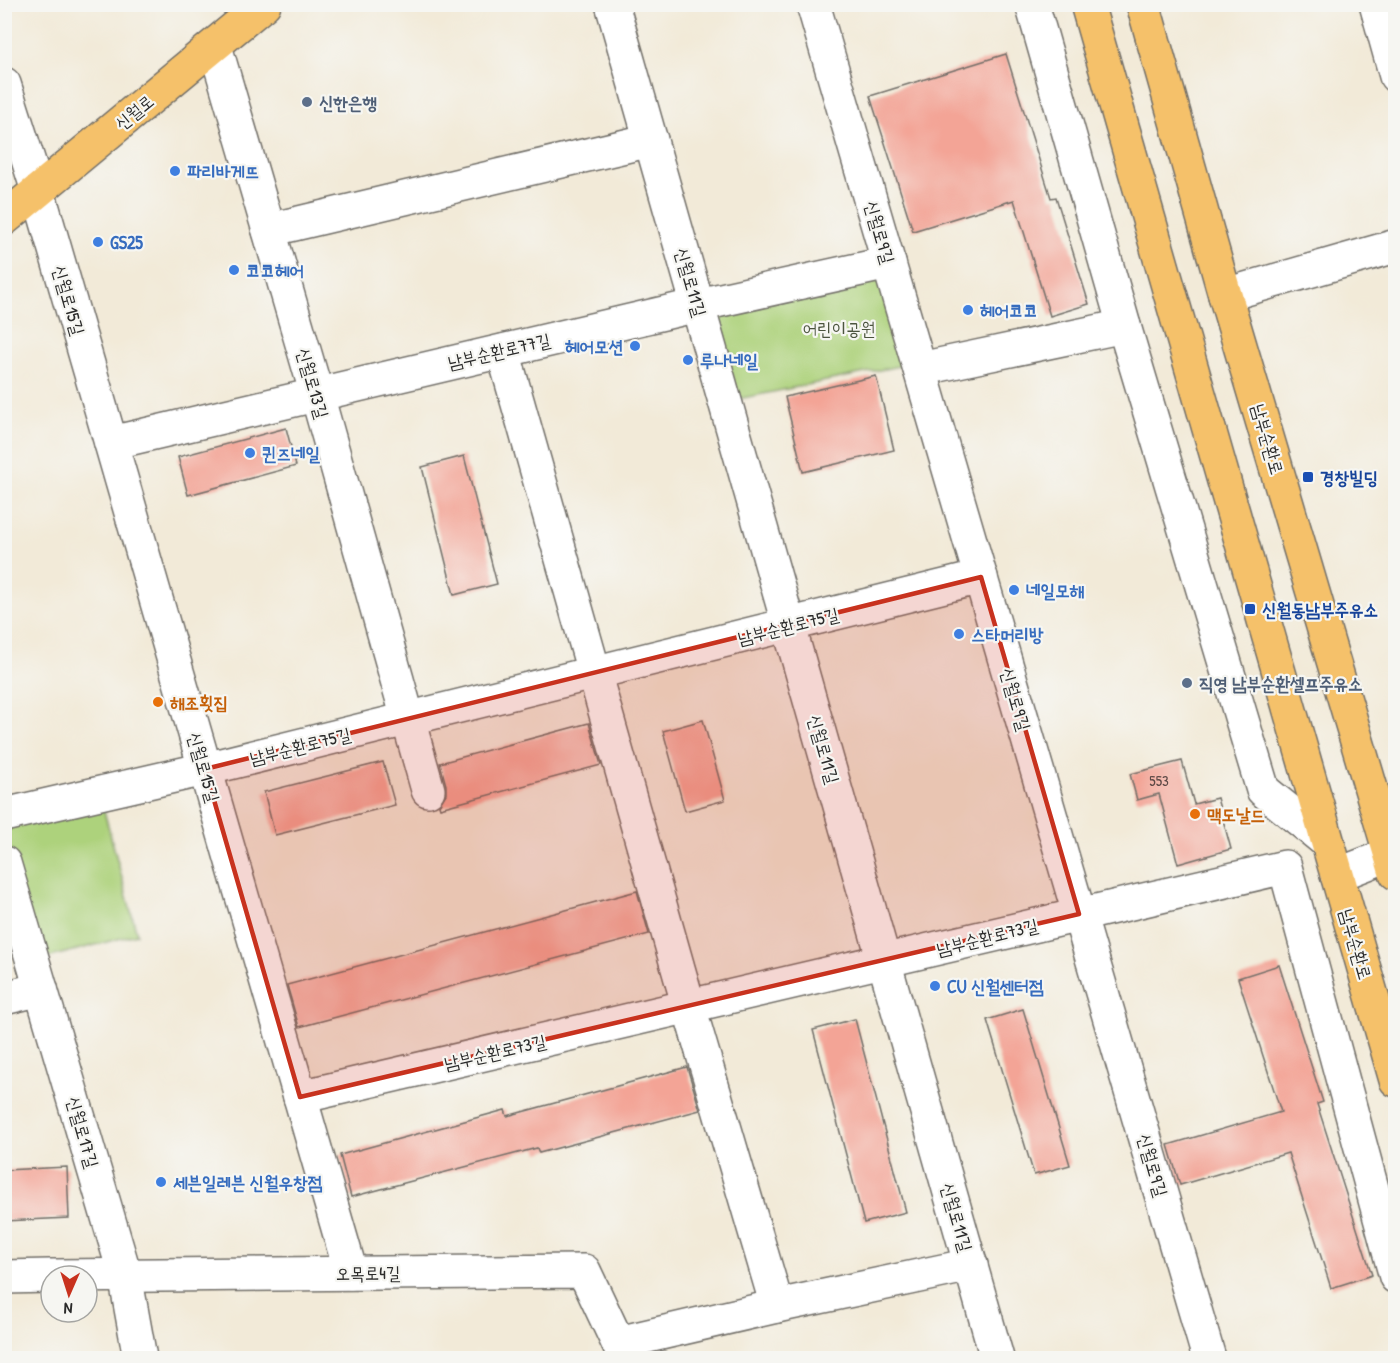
<svg xmlns="http://www.w3.org/2000/svg" width="1400" height="1363" viewBox="0 0 1400 1363" font-family="'Patrick Hand','Poor Story',sans-serif">
<style>
.green{fill:#add27c;stroke:#6c7e54;stroke-width:1.5}
.building{fill:#f3a496}
.lines{fill:none;stroke-linecap:round;stroke-linejoin:round}
.minor-casing{stroke:#716e68;stroke-width:36}
.major-casing{stroke:#716e68;stroke-width:36}
.minor{stroke:#fff;stroke-width:33}
.major{stroke:#f5c16b;stroke-width:33}
.marked{fill:#c8321e;fill-opacity:0.2;stroke:#c8321e;stroke-width:4.5;stroke-linejoin:round}
.service-dot{fill:#5c6f8a;stroke:#f6f6f2;stroke-width:2}
.shop-dot{fill:#3f7fe0;stroke:#f6f6f2;stroke-width:2}
.transit-dot{fill:#1a4fb4;stroke:#f6f6f2;stroke-width:2}
.food-dot{fill:#e8710a;stroke:#f6f6f2;stroke-width:2}
.labels{text-anchor:middle;dominant-baseline:central;stroke-width:4.5;stroke-linejoin:round;paint-order:stroke}
.number-label{font-size:15px;fill:#5d4946}
.service-label{font-size:18px;font-weight:bold;fill:#4e5e75;stroke:#f6f6f2;text-anchor:start}
.street-label{font-size:18px;fill:#2b2b2b;stroke:#f6f6f2}
.shop-label{font-size:18px;font-weight:bold;fill:#366cbe;stroke:#f6f6f2;text-anchor:start}
.park-label{font-size:18px;fill:#4c553f;stroke:#f6f6f2}
.transit-label{font-size:18px;font-weight:bold;fill:#164399;stroke:#f6f6f2;text-anchor:start}
.food-label{font-size:18px;font-weight:bold;fill:#c56008;stroke:#f6f6f2;text-anchor:start}
</style>
<rect width="100%" height="100%" fill="#f6f6f2"/>
<filter id="ink" filterUnits="userSpaceOnUse"><feTurbulence type="fractalNoise" baseFrequency=".0167" numOctaves="2"/><feDisplacementMap in="SourceGraphic" scale="12" xChannelSelector="R" yChannelSelector="G"/><feConvolveMatrix kernelMatrix="1 2 1 2 8 2 1 2 1" color-interpolation-filters="sRGB"/></filter>
<filter id="wash" filterUnits="userSpaceOnUse"><feTurbulence type="fractalNoise" baseFrequency=".008" numOctaves="4" result="noise"/><feDisplacementMap in="SourceGraphic" scale="24" xChannelSelector="R" yChannelSelector="G"/><feGaussianBlur stdDeviation="1.35" result="paint"/><feColorMatrix in="noise" values="0 0 0 0 0 0 0 0 0 0 0 0 0 0 0 0 0 1.4 0 .05"/><feComposite in="paint" operator="in"/></filter>
<g filter="url(#wash)">
<rect width="100%" height="100%" fill="#f2ead8"/>
<g class="green">
<path d="M 890,266 L 914,363 L 729,401 L 702,307 Z"/>
<path d="M 100,796 L 137,934 L 35,961 L 5,849 L 4,821 Z"/>
</g>
<g id="blocks">
<g class="building">
<path d="M 1006,54 L 1051,198 L 1056,197 L 1089,304 L 1050,316 L 1014,200 L 913,231 L 870,96 Z"/>
<path d="M 876,376 L 894,450 L 803,472 L 785,397 Z"/>
<path d="M 286,428 L 296,466 L 188,495 L 178,457 Z"/>
<path d="M 464,456 L 497,584 L 454,595 L 422,467 Z"/>
<path d="M 703,720 L 725,800 L 685,811 L 663,731 Z"/>
<path d="M 589,723 L 601,765 L 440,808 L 439,805 L 446,794 L 446,785 L 440,763 Z"/>
<path d="M 1182,761 L 1194,804 L 1217,798 L 1231,849 L 1178,864 L 1159,794 L 1137,800 L 1130,774 Z"/>
<path d="M 383,762 L 395,805 L 275,835 L 264,792 Z"/>
<path d="M 637,891 L 649,934 L 299,1027 L 287,985 Z"/>
<path d="M 1279,965 L 1323,1102 L 1317,1104 L 1372,1275 L 1331,1288 L 1288,1153 L 1180,1185 L 1168,1145 L 1281,1112 L 1238,978 Z"/>
<path d="M 1023,1009 L 1070,1165 L 1034,1175 L 987,1020 Z"/>
<path d="M 855,1019 L 906,1212 L 864,1223 L 813,1030 Z"/>
<path d="M 687,1067 L 700,1110 L 539,1153 L 537,1148 L 351,1197 L 340,1155 L 505,1110 L 507,1116 Z"/>
<path d="M 67,1167 L 69,1218 L 4,1221 L 4,1170 Z"/>
</g>
</g>
</g>
<g filter="url(#ink)">
<use href="#blocks" fill-opacity="0" stroke="#716e68" stroke-width="1.5"/>
<g class="lines">
<defs>
<g id="minor">
<path d="M 612,4 L 997,1358"/>
<path d="M 813,4 L 1209,1358"/>
<path d="M 1032,4 L 1124,326 L 1263,790 L 1327,842"/>
<path d="M 1376,4 L 1396,76"/>
<path d="M 215,46 L 317,395 L 428,790"/>
<path d="M 4,84 L 38,191 L 351,1273"/>
<path d="M 269,230 L 651,140"/>
<path d="M 1225,295 L 1396,246"/>
<path d="M 503,351 L 689,1007 L 777,1306"/>
<path d="M 920,369 L 1124,326"/>
<path d="M 111,443 L 698,305 L 889,263"/>
<path d="M 4,815 L 205,769 L 981,577"/>
<path d="M 4,863 L 125,1275 L 140,1358"/>
<path d="M 1337,875 L 1396,852"/>
<path d="M 4,998 L 41,989"/>
<path d="M 300,1097 L 1285,867 L 1396,1277"/>
<path d="M 56,1276 L 584,1271 L 625,1358"/>
<path d="M 4,1277 L 51,1276"/>
<path d="M 618,1343 L 777,1306 L 971,1265"/>
</g>
<g id="major">
<path d="M 1087,4 L 1396,1080"/>
<path d="M 1143,4 L 1225,295 L 1396,873"/>
<path d="M 4,219 L 264,4"/>
</g>
</defs>
<use href="#minor" class="minor-casing"/>
<use href="#major" class="major-casing"/>
<use href="#minor" class="minor"/>
<use href="#major" class="major"/>
</g>
</g>
<path class="marked" d="M 981,577 L 1079,914 L 300,1097 L 205,769 Z"/>
<g class="service-dot">
<circle cx="307" cy="102" r="6"/>
<circle cx="1187" cy="683" r="6"/>
</g>
<g class="shop-dot">
<circle cx="175" cy="171" r="6"/>
<circle cx="98" cy="242" r="6"/>
<circle cx="234" cy="270" r="6"/>
<circle cx="968" cy="310" r="6"/>
<circle cx="635" cy="346" r="6"/>
<circle cx="688" cy="360" r="6"/>
<circle cx="250" cy="453" r="6"/>
<circle cx="1014" cy="590" r="6"/>
<circle cx="959" cy="634" r="6"/>
<circle cx="935" cy="986" r="6"/>
<circle cx="161" cy="1182" r="6"/>
</g>
<g class="transit-dot">
<rect x="1302" y="471" width="12" height="12" rx="3"/>
<rect x="1244" y="603" width="12" height="12" rx="3"/>
</g>
<g class="food-dot">
<circle cx="158" cy="702" r="6"/>
<circle cx="1195" cy="814" r="6"/>
</g>
<g class="labels">
<g class="number-label">
<text x="1159" y="780">553</text>
</g>
<g class="service-label">
<text x="319" y="102">신한은행</text>
<text x="1199" y="683">직영 남부순환셀프주유소</text>
</g>
<g class="street-label">
<text transform="translate(134 112) rotate(-39)">신월로</text>
<text transform="translate(880 232) rotate(74)">신월로9길</text>
<text transform="translate(691 282) rotate(74)">신월로11길</text>
<text transform="translate(69 300) rotate(74)">신월로15길</text>
<text transform="translate(499 351) rotate(-13)">남부순환로77길</text>
<text transform="translate(313 383) rotate(74)">신월로13길</text>
<text transform="translate(1268 439) rotate(74)">남부순환로</text>
<text transform="translate(788 626) rotate(-14)">남부순환로75길</text>
<text transform="translate(1016 699) rotate(74)">신월로9길</text>
<text transform="translate(300 746) rotate(-14)">남부순환로75길</text>
<text transform="translate(824 749) rotate(74)">신월로11길</text>
<text transform="translate(204 767) rotate(74)">신월로15길</text>
<text transform="translate(987 937) rotate(-14)">남부순환로73길</text>
<text transform="translate(1356 944) rotate(74)">남부순환로</text>
<text transform="translate(495 1052) rotate(-13)">남부순환로73길</text>
<text transform="translate(83 1132) rotate(74)">신월로17길</text>
<text transform="translate(1153 1165) rotate(74)">신월로9길</text>
<text transform="translate(957 1217) rotate(74)">신월로11길</text>
<text transform="translate(368 1273) rotate(-1)">오목로4길</text>
</g>
<g class="shop-label">
<text x="187" y="171">파리바게뜨</text>
<text x="110" y="242">GS25</text>
<text x="246" y="270">코코헤어</text>
<text x="980" y="310">헤어코코</text>
<text x="623" y="346" text-anchor="end">헤어모션</text>
<text x="700" y="360">루나네일</text>
<text x="262" y="453">퀸즈네일</text>
<text x="1026" y="590">네일모해</text>
<text x="971" y="634">스타머리방</text>
<text x="947" y="986">CU 신월센터점</text>
<text x="173" y="1182">세븐일레븐 신월우창점</text>
</g>
<g class="park-label">
<text x="839" y="328">어린이공원</text>
</g>
<g class="transit-label">
<text x="1320" y="477">경창빌딩</text>
<text x="1262" y="609">신월동남부주유소</text>
</g>
<g class="food-label">
<text x="170" y="702">해조횟집</text>
<text x="1207" y="814">맥도날드</text>
</g>
</g>
<rect width="1400" height="1363" fill="none" stroke="#f6f6f2" stroke-width="24"/>
<g transform="translate(69 1294) rotate(183)"><circle r="28" fill="#f6f6f2" stroke="#a5a5a2" stroke-width="1.5"/>
<path d="M0-4.5L10 22L0 15L-10 22Z" fill="#c8321e"/>
<text y="-9" font-size="16" font-weight="bold" text-anchor="middle" fill="#2b2b2b">N</text>
</g>
</svg>
